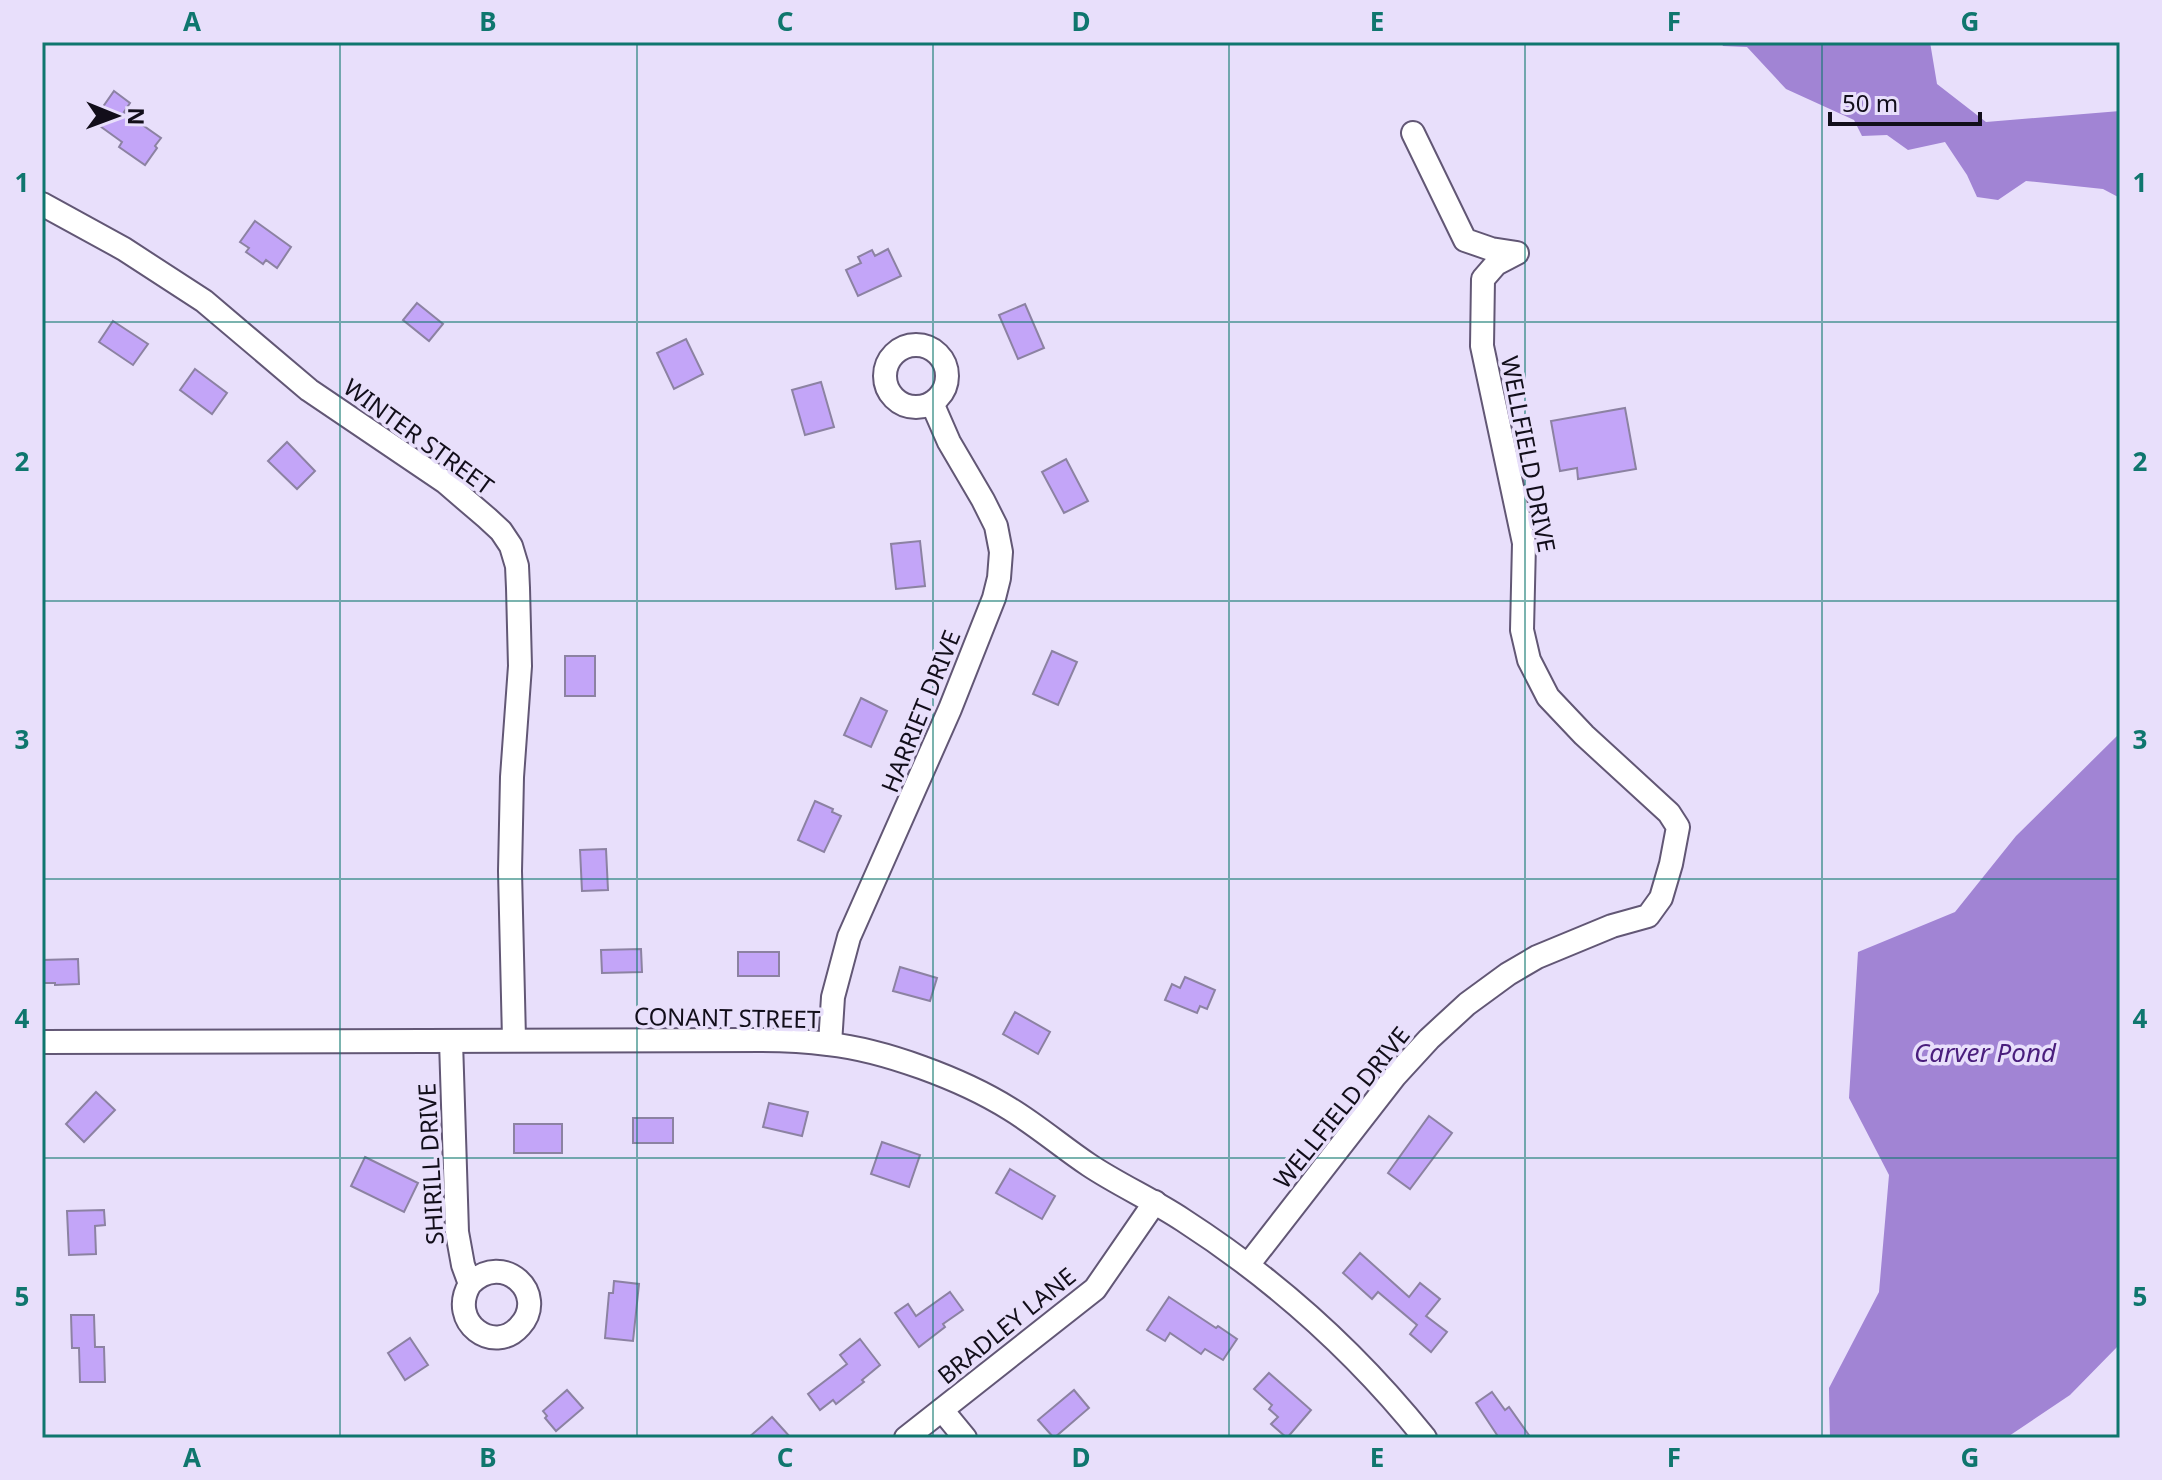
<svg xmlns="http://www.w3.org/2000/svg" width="2162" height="1480" viewBox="0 0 2162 1480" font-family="'Noto Sans',sans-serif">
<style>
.water{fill:#a184d4}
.building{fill:#c3a5f8;stroke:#8c82a2;stroke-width:2}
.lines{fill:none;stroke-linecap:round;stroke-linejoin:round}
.minor-casing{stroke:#625775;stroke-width:26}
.minor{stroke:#fff;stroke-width:22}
.grid{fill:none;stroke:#0f766e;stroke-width:2;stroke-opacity:0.55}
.labels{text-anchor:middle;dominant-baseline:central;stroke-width:7;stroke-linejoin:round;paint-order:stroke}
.street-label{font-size:24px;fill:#120e1a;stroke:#e8dffb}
.water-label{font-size:26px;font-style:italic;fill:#4a1e7d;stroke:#e8dffb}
.neatline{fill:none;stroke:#0f766e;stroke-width:3}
.grid-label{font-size:26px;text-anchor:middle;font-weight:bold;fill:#0f766e}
</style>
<rect width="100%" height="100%" fill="#e8dffb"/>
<g class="water">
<path d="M 1721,42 L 1930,42 L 1937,84 L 1986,122 L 2120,111 L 2120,198 L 2103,189 L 2026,181 L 1998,200 L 1977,197 L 1967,175 L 1945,142 L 1908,150 L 1887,135 L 1862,136 L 1854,120 L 1786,89 L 1747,47 L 1723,46 Z"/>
<path d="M 2120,733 L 2120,1344 L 2070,1395 L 2006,1438 L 1830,1438 L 1829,1388 L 1879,1292 L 1889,1175 L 1849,1098 L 1858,952 L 1955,912 L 2016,836 Z"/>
</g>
<g class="building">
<path d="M 114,91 L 130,103 L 124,112 L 161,138 L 155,146 L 157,148 L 145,165 L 119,147 L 122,142 L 93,121 Z"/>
<path d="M 255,221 L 291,247 L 277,268 L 266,260 L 263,264 L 246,252 L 249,248 L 240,242 Z"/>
<path d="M 888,249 L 901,276 L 858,296 L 846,270 L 861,263 L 858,257 L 872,250 L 875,256 Z"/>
<path d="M 417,303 L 443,324 L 429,341 L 403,320 Z"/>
<path d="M 1025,304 L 1044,348 L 1018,359 L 999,315 Z"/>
<path d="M 113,321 L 148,344 L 133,365 L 99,342 Z"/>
<path d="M 686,339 L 703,374 L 674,389 L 657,353 Z"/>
<path d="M 195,369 L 227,393 L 212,414 L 180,390 Z"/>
<path d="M 821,382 L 834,427 L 805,435 L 792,390 Z"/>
<path d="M 1625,408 L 1636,469 L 1578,479 L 1577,468 L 1560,471 L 1551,421 Z"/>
<path d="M 287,442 L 315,471 L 297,489 L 268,461 Z"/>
<path d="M 1066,459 L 1088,501 L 1064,513 L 1042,472 Z"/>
<path d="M 920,541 L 925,586 L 896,589 L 891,544 Z"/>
<path d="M 1052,651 L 1077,662 L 1058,705 L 1033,694 Z"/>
<rect x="565" y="656" width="30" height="40"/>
<path d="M 861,698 L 887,711 L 871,747 L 844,735 Z"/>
<path d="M 815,801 L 833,809 L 832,812 L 841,816 L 824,852 L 798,840 Z"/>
<path d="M 606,849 L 608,890 L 582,891 L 580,850 Z"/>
<path d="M 641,949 L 642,972 L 602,973 L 601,950 Z"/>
<rect x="738" y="952" width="41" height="24"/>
<path d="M 78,959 L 79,984 L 55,985 L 55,983 L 42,983 L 42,960 Z"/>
<path d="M 900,967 L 937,978 L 930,1001 L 893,991 Z"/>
<path d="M 1185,977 L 1215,990 L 1207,1009 L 1200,1006 L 1197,1013 L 1165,1000 L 1172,984 L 1180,988 Z"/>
<path d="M 1015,1012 L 1050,1032 L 1038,1054 L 1003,1034 Z"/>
<path d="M 96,1092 L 115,1110 L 84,1142 L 66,1124 Z"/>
<path d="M 769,1103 L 808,1112 L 802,1136 L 763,1127 Z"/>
<path d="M 1429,1116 L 1452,1133 L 1410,1189 L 1388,1173 Z"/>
<rect x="633" y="1118" width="40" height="25"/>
<rect x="514" y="1124" width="48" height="29"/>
<path d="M 882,1142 L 920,1155 L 909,1187 L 871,1174 Z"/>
<path d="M 365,1157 L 418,1183 L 404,1212 L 351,1186 Z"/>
<path d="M 1010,1169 L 1055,1196 L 1042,1219 L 996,1193 Z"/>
<path d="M 104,1210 L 105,1225 L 95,1226 L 96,1254 L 69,1255 L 67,1211 Z"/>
<path d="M 1360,1253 L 1409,1297 L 1420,1283 L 1440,1299 L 1426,1316 L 1447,1332 L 1431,1352 L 1410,1334 L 1417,1325 L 1378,1292 L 1372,1299 L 1343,1273 Z"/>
<path d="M 614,1281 L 639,1284 L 633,1341 L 605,1338 L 609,1293 L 613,1293 Z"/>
<path d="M 950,1292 L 963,1310 L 943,1324 L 945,1327 L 919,1347 L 895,1313 L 908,1304 L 916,1316 Z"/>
<path d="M 1169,1297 L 1216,1328 L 1218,1326 L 1237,1339 L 1223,1360 L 1205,1349 L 1201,1354 L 1170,1333 L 1165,1341 L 1147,1330 Z"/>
<path d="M 71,1315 L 94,1315 L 95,1347 L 104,1347 L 105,1382 L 80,1382 L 79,1348 L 72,1348 Z"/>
<path d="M 410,1338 L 428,1365 L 405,1380 L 388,1353 Z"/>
<path d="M 860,1339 L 880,1365 L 862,1380 L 864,1382 L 836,1404 L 833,1400 L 820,1410 L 808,1394 L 847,1364 L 840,1355 Z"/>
<path d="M 1269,1373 L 1311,1410 L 1287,1438 L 1271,1424 L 1278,1417 L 1269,1409 L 1272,1405 L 1254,1389 Z"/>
<path d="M 567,1390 L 583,1408 L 556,1431 L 545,1418 L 547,1416 L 543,1411 Z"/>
<path d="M 1074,1390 L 1089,1408 L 1054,1438 L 1038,1420 Z"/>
<path d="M 1492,1392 L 1505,1410 L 1509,1407 L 1531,1438 L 1499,1438 L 1476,1403 Z"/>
<path d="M 772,1417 L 791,1438 L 748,1438 Z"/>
</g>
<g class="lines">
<defs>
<g id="minor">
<path d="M 42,204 L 124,249 L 204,301 L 309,390 L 445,482 L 487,518 L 501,531 L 511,546 L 517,566 L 518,588 L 520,666 L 512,777 L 510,871 L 514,1039"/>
<circle cx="916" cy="376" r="31"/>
<path d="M 451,1041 L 457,1232 L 463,1265 L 470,1284 C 447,1322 494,1356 520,1326 C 549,1294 503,1250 470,1284"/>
<path d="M 42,1042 L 762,1040 C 784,1040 806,1041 828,1044 C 884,1050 962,1079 1010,1109 C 1038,1126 1062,1147 1089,1165 C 1119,1185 1153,1200 1183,1220 C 1276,1280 1356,1352 1425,1438"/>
<path d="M 830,1044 L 833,997 L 849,937 L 950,709 L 994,598 L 999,578 L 1001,552 L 996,526 L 983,500 L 949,442 L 932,403"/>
<path d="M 1248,1265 L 1395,1076 L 1429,1039 L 1467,1004 L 1508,974 L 1537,957 L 1612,926 L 1648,916 L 1661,898 L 1671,864 L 1678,827 L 1669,813 L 1584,735 L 1548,697 L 1529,660 L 1522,630 L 1524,543 L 1482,346 L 1483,279 L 1496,264 L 1517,253 L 1491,249 L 1465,240 L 1413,133"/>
<path d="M 942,1410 L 965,1438"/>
<path d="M 906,1438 L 1095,1289 L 1155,1202"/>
</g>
</defs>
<use href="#minor" class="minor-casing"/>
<use href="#minor" class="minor"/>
</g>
<path class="grid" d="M 340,42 L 340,1438M 637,42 L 637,1438M 933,42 L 933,1438M 1229,42 L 1229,1438M 1525,42 L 1525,1438M 1822,42 L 1822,1438M 42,322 L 2120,322M 42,601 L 2120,601M 42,879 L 2120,879M 42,1158 L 2120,1158"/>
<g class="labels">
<g class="street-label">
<text transform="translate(419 436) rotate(36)">WINTER STREET</text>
<text transform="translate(1529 454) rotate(79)">WELLFIELD DRIVE</text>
<text transform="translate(920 711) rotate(-68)">HARRIET DRIVE</text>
<text transform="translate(727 1017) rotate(1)">CONANT STREET</text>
<text transform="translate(1341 1107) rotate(-51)">WELLFIELD DRIVE</text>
<text transform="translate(430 1164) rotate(-93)">SHIRILL DRIVE</text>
<text transform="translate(1006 1325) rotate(-39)">BRADLEY LANE</text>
</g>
<g class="water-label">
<text x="1985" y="1052">Carver Pond</text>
</g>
</g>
<rect width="2162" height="1480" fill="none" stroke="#e8dffb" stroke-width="88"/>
<g transform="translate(116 116) rotate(91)" stroke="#e8dffb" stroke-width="6" paint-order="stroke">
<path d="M0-6L14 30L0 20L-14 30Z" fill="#120e1a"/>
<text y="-12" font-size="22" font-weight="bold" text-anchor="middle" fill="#120e1a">N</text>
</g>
<path d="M1830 112v12h150v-12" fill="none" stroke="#120e1a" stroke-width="4"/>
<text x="1842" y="112" font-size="24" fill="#120e1a" stroke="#e8dffb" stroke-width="6" paint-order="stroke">50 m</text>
<rect x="44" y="44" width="2074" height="1392" class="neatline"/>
<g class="grid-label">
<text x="192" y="31">A</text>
<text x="488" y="31">B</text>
<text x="785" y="31">C</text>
<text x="1081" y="31">D</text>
<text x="1377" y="31">E</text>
<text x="1674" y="31">F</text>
<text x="1970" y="31">G</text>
<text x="22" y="192">1</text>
<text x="2140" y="192">1</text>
<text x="22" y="471">2</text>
<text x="2140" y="471">2</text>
<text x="22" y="749">3</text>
<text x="2140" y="749">3</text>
<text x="22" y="1028">4</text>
<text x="2140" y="1028">4</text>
<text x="22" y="1306">5</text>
<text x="2140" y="1306">5</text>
<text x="192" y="1467">A</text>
<text x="488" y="1467">B</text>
<text x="785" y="1467">C</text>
<text x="1081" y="1467">D</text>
<text x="1377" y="1467">E</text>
<text x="1674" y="1467">F</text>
<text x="1970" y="1467">G</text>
</g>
</svg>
